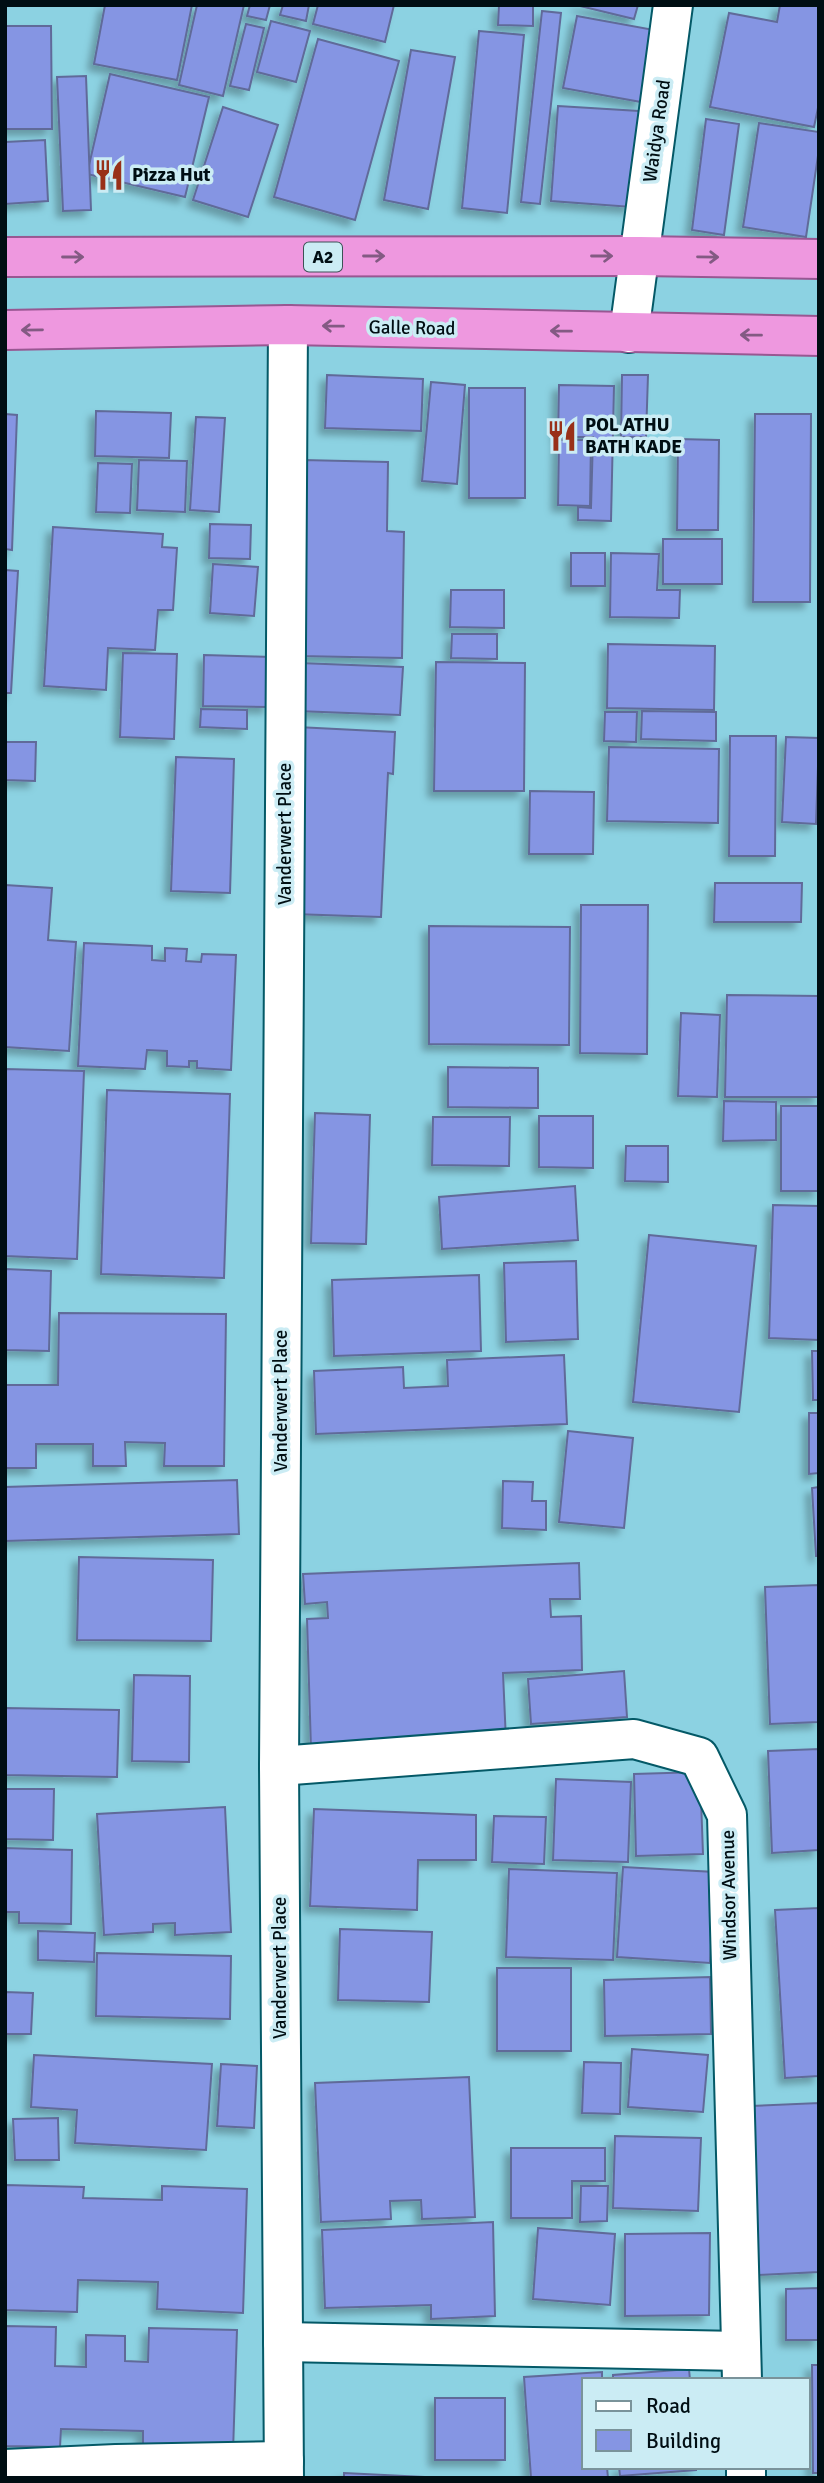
<svg xmlns="http://www.w3.org/2000/svg" width="824" height="2483" viewBox="0 0 824 2483" font-family="Signika,sans-serif">
<style>
.building{fill:#8595e3;stroke:#606b99;stroke-width:2;filter:url(#shadow)}
.lines{fill:none;stroke-linecap:round;stroke-linejoin:round}
.minor-casing{stroke:#045967;stroke-width:42}
.tertiary-casing{stroke:#045967;stroke-width:42}
.trunk-casing{stroke:#985792;stroke-width:42}
.minor{stroke:#fff;stroke-width:38}
.tertiary{stroke:#fff;stroke-width:38}
.trunk{stroke:#ee98df;stroke-width:38}
.oneway{stroke:#835a83}
.labels{text-anchor:middle;dominant-baseline:central;stroke-width:7;stroke-linejoin:round;paint-order:stroke}
.shield{fill:#cbecf4;stroke:#3d5156;stroke-width:2}
.shield-label{font-size:18px;font-weight:bold;fill:#000e13}
.street-label{font-size:19px;fill:#000e13;stroke:#cbecf4}
.poi-label{font-size:19px;font-weight:bold;fill:#000e13;stroke:#cbecf4;text-anchor:start}
</style>
<defs>
<filter id="shadow"><feDropShadow dx="-6" dy="6" stdDeviation="3.5" flood-color="#0004"/></filter>
</defs>
<rect width="100%" height="100%" fill="#8cd2e2"/>
<g class="building">
<path d="M 105,5 L 192,5 L 177,80 L 94,64 Z"/>
<path d="M 197,5 L 244,5 L 223,96 L 179,85 Z"/>
<path d="M 250,5 L 270,5 L 266,20 L 247,16 Z"/>
<path d="M 283,5 L 309,5 L 306,21 L 280,15 Z"/>
<path d="M 318,5 L 394,5 L 385,42 L 313,24 Z"/>
<path d="M 499,5 L 533,5 L 533,26 L 498,25 Z"/>
<path d="M 576,5 L 638,5 L 634,19 Z"/>
<path d="M 780,5 L 819,5 L 819,103 L 814,127 L 710,107 L 729,13 L 777,22 Z"/>
<path d="M 542,11 L 561,13 L 540,204 L 521,202 Z"/>
<path d="M 577,16 L 654,30 L 641,102 L 563,88 Z"/>
<path d="M 271,21 L 310,31 L 296,82 L 257,72 Z"/>
<path d="M 246,24 L 264,28 L 249,90 L 230,86 Z"/>
<path d="M 5,26 L 51,26 L 52,129 L 5,129 Z"/>
<path d="M 479,31 L 524,35 L 507,213 L 462,208 Z"/>
<path d="M 318,39 L 399,61 L 355,220 L 274,197 Z"/>
<path d="M 411,50 L 455,57 L 428,209 L 384,200 Z"/>
<path d="M 110,74 L 209,97 L 185,197 L 87,174 Z"/>
<path d="M 86,76 L 91,210 L 63,211 L 57,77 Z"/>
<path d="M 558,106 L 639,111 L 632,207 L 551,201 Z"/>
<path d="M 223,107 L 278,125 L 248,217 L 193,200 Z"/>
<path d="M 706,119 L 739,124 L 724,235 L 692,230 Z"/>
<path d="M 759,123 L 819,132 L 819,149 L 806,237 L 743,227 Z"/>
<path d="M 45,140 L 48,201 L 5,204 L 5,142 Z"/>
<path d="M 327,375 L 423,379 L 421,431 L 325,428 Z"/>
<path d="M 622,375 L 648,375 L 646,437 L 621,437 Z"/>
<path d="M 431,382 L 465,385 L 457,484 L 422,481 Z"/>
<path d="M 559,385 L 614,386 L 611,521 L 578,520 L 578,507 L 591,508 L 593,437 L 558,437 Z"/>
<rect x="469" y="388" width="56" height="110"/>
<path d="M 96,411 L 171,413 L 169,458 L 95,456 Z"/>
<path d="M 5,414 L 17,415 L 12,550 L 5,549 Z"/>
<path d="M 755,414 L 811,414 L 810,602 L 753,602 Z"/>
<path d="M 196,417 L 225,418 L 219,512 L 190,510 Z"/>
<path d="M 678,439 L 719,440 L 718,530 L 677,530 Z"/>
<path d="M 559,440 L 591,440 L 590,506 L 558,505 Z"/>
<path d="M 139,460 L 187,461 L 185,512 L 137,510 Z"/>
<path d="M 303,460 L 388,462 L 387,531 L 404,532 L 402,658 L 299,656 Z"/>
<path d="M 98,463 L 132,464 L 130,513 L 96,512 Z"/>
<path d="M 210,524 L 251,525 L 250,559 L 209,558 Z"/>
<path d="M 53,527 L 163,534 L 162,547 L 177,548 L 173,610 L 158,610 L 155,650 L 108,648 L 106,690 L 44,686 Z"/>
<rect x="663" y="539" width="59" height="45"/>
<rect x="571" y="553" width="34" height="33"/>
<path d="M 611,553 L 659,554 L 657,590 L 680,590 L 679,618 L 610,617 Z"/>
<path d="M 213,564 L 258,567 L 254,616 L 210,613 Z"/>
<path d="M 5,570 L 18,571 L 11,693 L 5,693 Z"/>
<path d="M 451,590 L 504,590 L 504,628 L 450,627 Z"/>
<path d="M 452,634 L 497,634 L 497,659 L 451,658 Z"/>
<path d="M 608,644 L 715,646 L 714,710 L 607,708 Z"/>
<path d="M 123,653 L 177,654 L 174,739 L 120,737 Z"/>
<path d="M 204,655 L 271,657 L 269,707 L 203,706 Z"/>
<path d="M 436,662 L 525,663 L 524,791 L 434,791 Z"/>
<path d="M 299,663 L 403,667 L 400,715 L 297,711 Z"/>
<path d="M 201,709 L 247,710 L 247,729 L 200,727 Z"/>
<path d="M 642,711 L 716,712 L 716,741 L 641,739 Z"/>
<path d="M 605,712 L 637,712 L 636,742 L 604,741 Z"/>
<path d="M 297,727 L 395,732 L 393,774 L 388,773 L 381,917 L 293,914 Z"/>
<path d="M 730,736 L 776,736 L 775,856 L 729,856 Z"/>
<path d="M 786,737 L 819,738 L 816,824 L 782,822 Z"/>
<path d="M 5,742 L 36,742 L 35,781 L 5,780 Z"/>
<path d="M 609,747 L 719,749 L 718,823 L 607,821 Z"/>
<path d="M 176,757 L 234,759 L 230,893 L 171,891 Z"/>
<path d="M 530,791 L 594,792 L 593,854 L 529,854 Z"/>
<path d="M 715,883 L 802,883 L 801,922 L 714,922 Z"/>
<path d="M 5,885 L 52,888 L 48,940 L 76,942 L 69,1051 L 5,1047 Z"/>
<path d="M 581,905 L 648,905 L 647,1054 L 580,1053 Z"/>
<path d="M 429,926 L 570,927 L 569,1045 L 429,1044 Z"/>
<path d="M 84,943 L 152,946 L 152,960 L 165,961 L 165,948 L 187,949 L 186,961 L 201,962 L 202,954 L 236,955 L 231,1070 L 197,1068 L 197,1061 L 189,1061 L 189,1067 L 167,1066 L 167,1051 L 147,1050 L 145,1069 L 78,1066 Z"/>
<path d="M 727,995 L 819,996 L 819,1097 L 725,1097 Z"/>
<path d="M 681,1013 L 720,1015 L 717,1097 L 678,1096 Z"/>
<path d="M 448,1067 L 538,1068 L 538,1108 L 448,1107 Z"/>
<path d="M 5,1069 L 84,1071 L 77,1259 L 5,1256 Z"/>
<path d="M 107,1090 L 230,1094 L 224,1278 L 101,1274 Z"/>
<path d="M 724,1101 L 776,1102 L 776,1140 L 723,1141 Z"/>
<rect x="781" y="1106" width="38" height="85"/>
<path d="M 315,1113 L 370,1115 L 366,1244 L 311,1243 Z"/>
<path d="M 539,1116 L 593,1116 L 593,1168 L 539,1167 Z"/>
<path d="M 433,1117 L 510,1117 L 509,1166 L 432,1165 Z"/>
<path d="M 626,1146 L 668,1146 L 668,1182 L 625,1181 Z"/>
<path d="M 575,1186 L 578,1240 L 442,1249 L 439,1197 Z"/>
<path d="M 773,1205 L 819,1206 L 819,1340 L 769,1338 Z"/>
<path d="M 649,1235 L 756,1246 L 739,1412 L 633,1402 Z"/>
<path d="M 576,1261 L 578,1339 L 506,1342 L 504,1263 Z"/>
<path d="M 5,1269 L 51,1271 L 49,1351 L 5,1350 Z"/>
<path d="M 479,1275 L 481,1351 L 334,1356 L 332,1280 Z"/>
<path d="M 59,1313 L 226,1314 L 224,1466 L 164,1466 L 165,1443 L 125,1442 L 126,1466 L 93,1466 L 93,1444 L 36,1444 L 36,1468 L 5,1468 L 5,1385 L 58,1385 Z"/>
<path d="M 812,1351 L 819,1351 L 819,1400 L 813,1400 Z"/>
<path d="M 564,1355 L 567,1424 L 316,1434 L 314,1371 L 403,1367 L 404,1388 L 448,1386 L 447,1360 Z"/>
<path d="M 809,1413 L 819,1413 L 819,1473 L 809,1474 Z"/>
<path d="M 568,1431 L 633,1438 L 624,1528 L 559,1522 Z"/>
<path d="M 237,1480 L 239,1534 L 5,1541 L 5,1487 Z"/>
<path d="M 503,1481 L 533,1482 L 532,1501 L 546,1501 L 546,1530 L 502,1528 Z"/>
<path d="M 819,1487 L 819,1556 L 816,1556 L 812,1488 Z"/>
<path d="M 79,1557 L 213,1560 L 211,1641 L 77,1640 Z"/>
<path d="M 579,1563 L 580,1599 L 550,1599 L 551,1617 L 581,1616 L 582,1670 L 503,1673 L 506,1741 L 311,1749 L 307,1619 L 328,1618 L 327,1602 L 305,1604 L 303,1574 Z"/>
<path d="M 819,1585 L 819,1722 L 770,1724 L 765,1587 Z"/>
<path d="M 624,1671 L 627,1717 L 531,1724 L 528,1679 Z"/>
<path d="M 134,1675 L 190,1676 L 189,1762 L 132,1761 Z"/>
<path d="M 5,1708 L 119,1710 L 117,1777 L 5,1775 Z"/>
<path d="M 819,1749 L 819,1850 L 772,1853 L 768,1751 Z"/>
<path d="M 700,1772 L 703,1854 L 636,1856 L 634,1774 Z"/>
<path d="M 556,1779 L 631,1782 L 628,1862 L 553,1860 Z"/>
<path d="M 5,1789 L 54,1789 L 53,1840 L 5,1839 Z"/>
<path d="M 225,1807 L 231,1932 L 175,1935 L 175,1923 L 153,1924 L 153,1932 L 104,1935 L 97,1814 Z"/>
<path d="M 314,1809 L 476,1815 L 476,1860 L 418,1860 L 417,1910 L 310,1906 Z"/>
<path d="M 494,1816 L 546,1817 L 544,1864 L 492,1862 Z"/>
<path d="M 5,1848 L 72,1850 L 71,1924 L 19,1923 L 19,1912 L 5,1912 Z"/>
<path d="M 623,1867 L 715,1872 L 710,1963 L 617,1957 Z"/>
<path d="M 509,1869 L 617,1873 L 613,1960 L 506,1957 Z"/>
<path d="M 819,1908 L 819,2076 L 785,2078 L 775,1910 Z"/>
<path d="M 340,1929 L 432,1932 L 429,2002 L 338,2000 Z"/>
<path d="M 38,1931 L 95,1933 L 94,1962 L 38,1960 Z"/>
<path d="M 97,1953 L 231,1956 L 230,2019 L 96,2016 Z"/>
<rect x="497" y="1968" width="74" height="83"/>
<path d="M 710,1977 L 711,2034 L 605,2036 L 604,1980 Z"/>
<path d="M 5,1992 L 33,1993 L 31,2034 L 5,2034 Z"/>
<path d="M 632,2049 L 708,2055 L 703,2112 L 628,2107 Z"/>
<path d="M 34,2055 L 212,2064 L 206,2150 L 75,2143 L 77,2110 L 31,2107 Z"/>
<path d="M 584,2062 L 621,2063 L 620,2114 L 582,2113 Z"/>
<path d="M 221,2064 L 257,2066 L 254,2128 L 217,2126 Z"/>
<path d="M 469,2077 L 475,2217 L 422,2219 L 421,2200 L 390,2201 L 391,2219 L 321,2222 L 315,2083 Z"/>
<path d="M 819,2103 L 819,2272 L 759,2275 L 751,2106 Z"/>
<path d="M 58,2118 L 59,2160 L 15,2160 L 13,2119 Z"/>
<path d="M 615,2136 L 701,2138 L 698,2211 L 613,2208 Z"/>
<path d="M 511,2148 L 605,2148 L 605,2181 L 572,2181 L 572,2218 L 511,2218 Z"/>
<path d="M 5,2185 L 84,2187 L 83,2198 L 162,2200 L 162,2186 L 247,2189 L 243,2313 L 157,2309 L 158,2282 L 78,2280 L 77,2312 L 5,2310 Z"/>
<path d="M 581,2186 L 608,2186 L 607,2221 L 580,2222 Z"/>
<path d="M 493,2222 L 495,2316 L 431,2319 L 431,2305 L 325,2308 L 322,2230 Z"/>
<path d="M 538,2228 L 615,2234 L 610,2305 L 533,2299 Z"/>
<path d="M 710,2233 L 709,2315 L 625,2316 L 625,2234 Z"/>
<path d="M 819,2288 L 819,2340 L 786,2340 L 786,2289 Z"/>
<path d="M 5,2326 L 56,2327 L 55,2366 L 86,2367 L 86,2335 L 125,2336 L 125,2361 L 148,2362 L 149,2328 L 237,2330 L 233,2452 L 143,2450 L 143,2431 L 61,2429 L 60,2447 L 5,2446 Z"/>
<path d="M 812,2365 L 819,2365 L 819,2473 L 813,2473 Z"/>
<path d="M 689,2369 L 690,2380 L 613,2380 L 613,2375 Z"/>
<path d="M 602,2372 L 602,2380 L 584,2380 L 584,2467 L 607,2467 L 608,2478 L 531,2478 L 524,2377 Z"/>
<rect x="435" y="2398" width="70" height="62"/>
<path d="M 619,2467 L 696,2467 L 696,2470 L 620,2476 Z"/>
<path d="M 344,2473 L 445,2478 L 344,2478 Z"/>
</g>
<g class="lines">
<defs>
<g id="minor">
<path d="M 279,1766 L 634,1739 L 699,1757 L 727,1815 L 742,2380"/>
<path d="M 283,2342 L 740,2351"/>
<path d="M 746,2467 L 746,2478"/>
<path d="M 5,2469 L 116,2464 L 284,2461"/>
<path d="M 284,2478 L 279,1766 L 288,325"/>
</g>
<path id="tertiary" d="M 629,333 L 673,5"/>
<g id="trunk">
<path d="M 5,257 L 640,256 L 819,259"/>
<path d="M 5,330 L 288,325 L 819,336"/>
</g>
</defs>
<use href="#minor" class="minor-casing"/>
<use href="#tertiary" class="tertiary-casing"/>
<use href="#trunk" class="trunk-casing"/>
<use href="#minor" class="minor"/>
<use href="#tertiary" class="tertiary"/>
<use href="#trunk" class="trunk"/>
</g>
<defs><path id="oneway-shaft" d="M-6 0H5M1.5-3L5.5 0L1.5 3" fill="none" stroke-width="1.6" stroke-linecap="round" stroke-linejoin="round" transform="scale(1.75)"/></defs>
<g class="oneway">
<use href="#oneway-shaft" transform="translate(374 256)"/>
<use href="#oneway-shaft" transform="translate(602 256)"/>
<use href="#oneway-shaft" transform="translate(73 257)"/>
<use href="#oneway-shaft" transform="translate(708 257) rotate(1)"/>
<use href="#oneway-shaft" transform="translate(333 326) rotate(-179)"/>
<use href="#oneway-shaft" transform="translate(32 330) rotate(179)"/>
<use href="#oneway-shaft" transform="translate(561 331) rotate(-179)"/>
<use href="#oneway-shaft" transform="translate(751 335) rotate(-179)"/>
</g>
<defs>
<symbol id="restaurant-bare" viewBox="-9 -9 18 18"><path d="M-5-6h1v4h1v-4h1v4h1v-4h1v5L-1.5 .5V6h-2V.5L-5-1ZM5-6V6H3V1.5H1.5Q1.5-4 5-6Z" fill="#993018" stroke="#cbecf4" stroke-width="2.5" paint-order="stroke"/></symbol>
</defs>
<g fill-rule="evenodd">
<use href="#restaurant-bare" x="87" y="153" width="44" height="44"/>
<use href="#restaurant-bare" x="540" y="414" width="44" height="44"/>
</g>
<g class="labels">
<rect class="shield" x="304" y="242.5" width="38" height="29" rx="5"/>
<g class="shield-label">
<text x="323" y="257">A2</text>
</g>
<g class="street-label">
<text transform="translate(657 131) rotate(-82)">Waidya Road</text>
<text transform="translate(412 328) rotate(1)">Galle Road</text>
<text transform="translate(285 834) rotate(-90)">Vanderwert Place</text>
<text transform="translate(281 1401) rotate(-90)">Vanderwert Place</text>
<text transform="translate(729 1895) rotate(-91)">Windsor Avenue</text>
<text transform="translate(280 1968) rotate(-90)">Vanderwert Place</text>
</g>
<g class="poi-label">
<text x="132" y="175">Pizza Hut</text>
<text x="585" y="425">POL ATHU<tspan x="585" dy="22">BATH KADE</tspan></text>
</g>
</g>
<rect width="824" height="2483" fill="none" stroke="#000e13" stroke-width="14"/>
<rect x="582" y="2378" width="228" height="91" fill="#cbecf4" stroke="#7a939a" stroke-width="2"/>
<rect x="596" y="2401" width="35" height="10" fill="#ffffff" stroke="#7a939a" stroke-width="2"/>
<text x="646" y="2413" font-size="21" fill="#000e13">Road</text>
<rect x="596" y="2430" width="35" height="21" fill="#8595e3" stroke="#7a939a" stroke-width="2"/>
<text x="646" y="2448" font-size="21" fill="#000e13">Building</text>
</svg>
